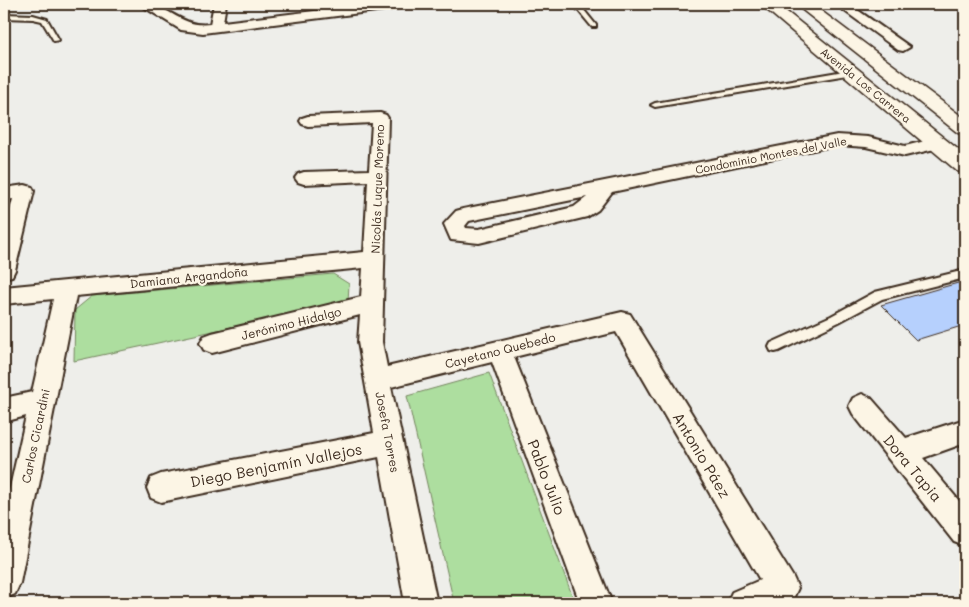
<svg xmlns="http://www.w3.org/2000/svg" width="969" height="607" viewBox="0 0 969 607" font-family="Mali,sans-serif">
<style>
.green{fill:#adde9f;stroke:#74845e}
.building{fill:#b6d0fd;stroke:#3b2a1e}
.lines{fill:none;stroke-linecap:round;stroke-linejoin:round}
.lane-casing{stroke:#3b2a1e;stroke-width:4}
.street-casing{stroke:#3b2a1e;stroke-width:4}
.primary-casing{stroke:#3b2a1e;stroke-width:3}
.lane{fill:#fcf5e5;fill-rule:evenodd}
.street{fill:#fcf5e5;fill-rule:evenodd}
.primary{fill:#fcf5e5;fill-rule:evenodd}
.labels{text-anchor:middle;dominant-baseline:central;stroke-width:4.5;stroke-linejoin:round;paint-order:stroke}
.far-street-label{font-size:11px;fill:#3b2a1e;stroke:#fcf5e5}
.street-label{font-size:12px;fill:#3b2a1e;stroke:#fcf5e5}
.near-street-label{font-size:15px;fill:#3b2a1e;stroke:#fcf5e5}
</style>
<rect width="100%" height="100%" fill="#eeeeea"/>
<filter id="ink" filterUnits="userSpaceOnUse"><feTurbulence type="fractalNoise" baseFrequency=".02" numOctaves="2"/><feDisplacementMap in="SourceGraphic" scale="10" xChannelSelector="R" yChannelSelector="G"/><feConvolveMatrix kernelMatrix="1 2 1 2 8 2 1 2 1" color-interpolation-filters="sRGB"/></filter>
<g filter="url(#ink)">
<g class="green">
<path d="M 333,274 L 349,284 L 348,302 L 74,361 L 75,310 L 92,296 Z"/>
<path d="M 489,373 L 575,603 L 454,603 L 407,396 Z"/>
</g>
<path class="building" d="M 965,281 L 965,325 L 916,340 L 881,305 Z"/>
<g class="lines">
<defs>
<g id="lane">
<path d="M 573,4 L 579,4 L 596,25 L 596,27 L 592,27 Z"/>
<path d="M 4,14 L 33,15 L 47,19 L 59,40 L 54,41 L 42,21 L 33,19 L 4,18 Z"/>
<path d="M 850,70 L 853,70 L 853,74 L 655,107 L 651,105 L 655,103 Z"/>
<path d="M 965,270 L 965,278 L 882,299 L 839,322 L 779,351 L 775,352 L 771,351 L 769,347 L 771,343 L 831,316 L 875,292 Z"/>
</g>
<g id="street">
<path d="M 139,4 C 168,2 179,28 210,24 L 214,4 L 226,4 L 223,22 L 372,4 L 406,4 L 400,8 L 203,33 L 181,30 Z"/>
<path d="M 835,4 L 849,4 L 910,47 L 903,51 L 898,50 Z"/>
<path d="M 380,113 L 386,115 L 388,118 L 382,342 L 387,367 L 622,312 L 630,314 L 793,577 L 798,588 L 793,599 L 784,603 L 727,603 L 732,592 L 760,580 L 616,332 L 514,357 L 612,603 L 580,603 L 492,362 L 391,387 L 437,603 L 405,603 L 379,457 L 161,502 L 151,498 L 147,488 L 151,478 L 161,474 L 374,433 L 358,342 L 360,315 L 212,353 L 204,350 L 200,343 L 204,336 L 212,333 L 361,297 L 363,268 L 76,296 L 20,583 L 15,594 L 4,599 L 4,514 L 26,416 L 4,422 L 4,398 L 32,392 L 53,299 L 4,304 L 4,287 L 364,252 L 368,181 L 304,184 L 298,182 L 295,178 L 298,174 L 304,172 L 369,170 L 372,123 L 308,126 L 302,124 L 300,121 L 302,118 L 308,116 Z"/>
<path d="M 837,135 L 868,137 L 905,146 L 937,138 L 943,139 L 946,143 L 943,147 L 905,156 L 866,147 L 837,145 L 612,192 L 598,210 L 587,217 L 479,243 L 451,240 L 444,224 L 456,211 L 463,209 ZM 587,197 L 574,207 L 479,229 L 466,228 L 465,226 L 469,221 Z"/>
<path d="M 25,185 L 32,187 L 34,191 L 15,270 L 12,276 L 4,278 L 4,233 L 13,199 L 4,200 L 4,188 Z"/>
<path d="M 862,394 L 871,398 L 906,438 L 965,419 L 965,443 L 923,458 L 965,508 L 965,546 L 954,542 L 853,414 L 849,406 L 853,398 Z"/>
</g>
<g id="primary">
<path d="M 760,4 L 777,4 L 965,155 L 965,173 L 957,171 Z"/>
<path d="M 795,4 L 812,4 L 965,119 L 965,135 L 958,133 Z"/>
</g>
</defs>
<use href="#lane" class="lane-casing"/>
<use href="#street" class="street-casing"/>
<use href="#primary" class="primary-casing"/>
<use href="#lane" class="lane"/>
<use href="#street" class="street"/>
<use href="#primary" class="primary"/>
</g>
</g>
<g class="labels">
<g class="far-street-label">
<text transform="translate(866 85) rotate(39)">Avenida Los Carrera</text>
<text transform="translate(771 155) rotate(-11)">Condominio Montes del Valle</text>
</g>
<g class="street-label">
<text transform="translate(377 189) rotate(-88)">Nicolás Luque Moreno</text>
<text transform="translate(189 277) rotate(-6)">Damiana Argandoña</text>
<text transform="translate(291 323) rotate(-14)">Jerónimo Hidalgo</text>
<text transform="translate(500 350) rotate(-14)">Cayetano Quebedo</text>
<text transform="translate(388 432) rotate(79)">Josefa Torres</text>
<text transform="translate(35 436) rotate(-78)">Carlos Cicardini</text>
</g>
<g class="near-street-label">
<text transform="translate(702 455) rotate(59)">Antonio Páez</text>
<text transform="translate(276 465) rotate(-11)">Diego Benjamín Vallejos</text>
<text transform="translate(913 468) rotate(50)">Dora Tapia</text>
<text transform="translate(547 477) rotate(69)">Pablo Julio</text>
</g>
</g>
<rect width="969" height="607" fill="none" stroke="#fcf5e5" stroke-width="20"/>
<rect x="10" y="10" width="949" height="587" fill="none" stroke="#3b2a1e" stroke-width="2" filter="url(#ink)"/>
</svg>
